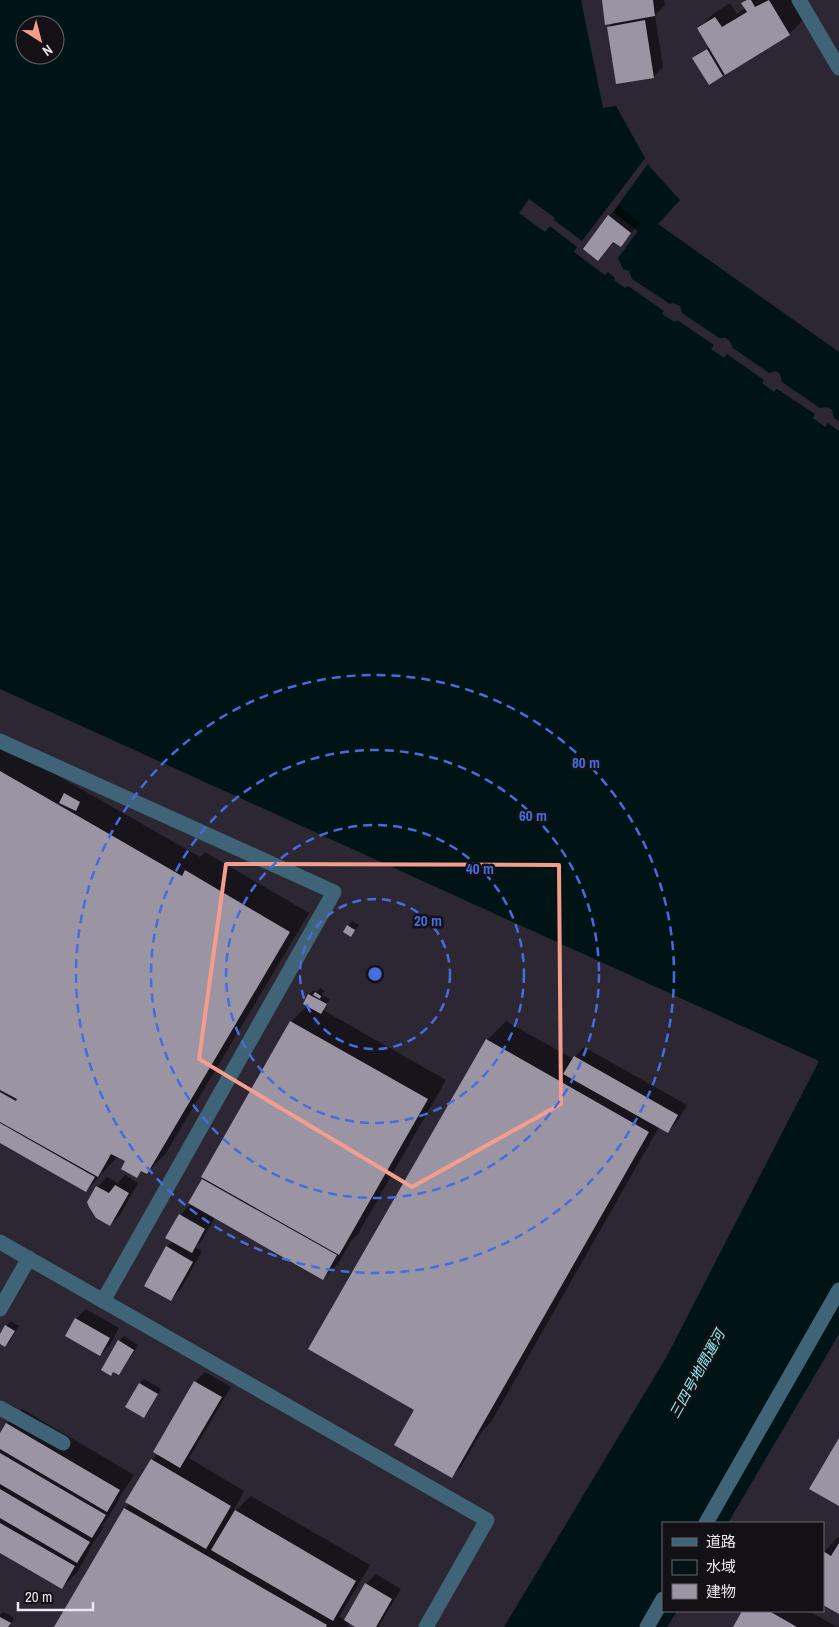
<svg xmlns="http://www.w3.org/2000/svg" width="839" height="1627" viewBox="0 0 839 1627" font-family="'Archivo Narrow','Noto Sans JP',sans-serif">
<style>
.water{fill:#001415;fill-rule:evenodd}
.pier{fill:#2c2733}
.shadow{fill:#0007}
.building{fill:#9b95a3}
.lines{fill:none;stroke-linecap:round;stroke-linejoin:round}
.minor{stroke:#3f6377;stroke-width:15}
.marked{fill:none;stroke:#f49d8d;stroke-width:4;stroke-linejoin:round}
.ring{fill:none;stroke:#466ddd;stroke-width:2.5;stroke-dasharray:9 6}
.labels{text-anchor:middle;dominant-baseline:central;stroke-width:5;stroke-linejoin:round;paint-order:stroke}
.water-label{font-size:14px;font-style:italic;fill:#96eff2;stroke:#131116}
.centre{fill:#466ddd;stroke:#131116;stroke-width:2.5}
.ring-label{font-size:15px;text-anchor:middle;font-weight:bold;fill:#466ddd;stroke:#131116;stroke-width:5;stroke-linejoin:round;paint-order:stroke}
</style>
<rect width="100%" height="100%" fill="#2c2733"/>
<path class="water" d="M 0,0 L 581,0 L 603,108 L 616,106 L 650,167 L 680,200 L 658,224 L 839,352 L 839,1334 L 728,1523 L 663,1523 L 663,1611 L 677,1611 L 667,1627 L 504,1627 L 667,1356 L 819,1061 L 0,689 ZM 25,25 L 55,25 L 55,55 L 25,55 Z"/>
<path class="pier" d="M 646,157 L 650,161 L 613,212 L 638,231 L 618,258 L 623,269 L 629,271 L 632,279 L 670,304 L 673,303 L 680,306 L 682,313 L 719,338 L 726,338 L 729,340 L 733,348 L 769,373 L 776,371 L 780,374 L 782,382 L 820,408 L 825,407 L 829,408 L 832,410 L 834,418 L 839,421 L 839,431 L 828,423 L 825,427 L 813,418 L 815,414 L 777,389 L 774,392 L 762,383 L 764,380 L 727,354 L 724,358 L 711,349 L 714,345 L 677,320 L 675,322 L 662,314 L 664,311 L 628,286 L 625,288 L 614,280 L 615,278 L 608,272 L 605,275 L 574,252 L 577,247 L 550,226 L 545,232 L 519,213 L 529,199 L 555,218 L 554,220 L 582,241 Z"/>
<g class="shadow">
<path d="M 603,0 L 664,0 L 665,5 L 655,15 L 663,67 L 653,77 L 609,27 L 614,22 Z"/>
<path d="M 746,0 L 792,0 L 804,19 L 789,34 L 709,83 L 694,58 L 709,47 L 698,29 L 713,14 L 730,3 L 737,14 L 746,8 L 743,4 Z"/>
<path d="M 619,206 L 640,223 L 620,246 L 614,241 L 598,259 L 609,216 Z"/>
<path d="M 0,735 L 11,749 L 200,857 L 205,852 L 309,913 L 166,1153 L 147,1172 L 143,1170 L 137,1176 L 127,1161 L 117,1157 L 86,1191 L 0,1142 Z"/>
<path d="M 352,921 L 359,925 L 351,935 L 348,926 Z"/>
<path d="M 320,988 L 325,991 L 322,995 L 330,999 L 323,1010 L 446,1080 L 358,1234 L 351,1241 L 338,1264 L 323,1278 L 215,1217 L 201,1242 L 195,1247 L 202,1251 L 181,1289 L 171,1299 L 167,1247 L 173,1241 L 180,1215 L 191,1204 L 203,1179 L 291,1022 L 308,1005 L 304,1003 L 309,994 L 314,990 L 317,992 Z"/>
<path d="M 506,1021 L 573,1059 L 584,1047 L 687,1105 L 677,1122 L 667,1132 L 659,1127 L 491,1422 L 482,1431 L 461,1467 L 451,1476 L 415,1410 L 487,1040 Z"/>
<path d="M 125,1175 L 138,1183 L 120,1215 L 110,1225 L 97,1187 L 107,1177 L 118,1183 Z"/>
<path d="M 86,1309 L 119,1328 L 110,1345 L 100,1355 L 67,1335 L 76,1319 Z"/>
<path d="M 11,1321 L 19,1326 L 10,1341 L 5,1346 L 0,1343 L 0,1336 L 6,1326 Z"/>
<path d="M 124,1336 L 138,1345 L 123,1369 L 119,1373 L 119,1341 Z"/>
<path d="M 205,1372 L 231,1387 L 189,1458 L 244,1491 L 232,1514 L 251,1496 L 370,1565 L 339,1617 L 345,1620 L 366,1584 L 376,1574 L 401,1589 L 378,1627 L 357,1627 L 350,1623 L 347,1627 L 56,1627 L 125,1509 L 130,1503 L 152,1460 L 158,1454 L 195,1382 Z"/>
<path d="M 144,1379 L 161,1389 L 148,1412 L 143,1416 L 140,1384 Z"/>
<path d="M 22,1409 L 134,1475 L 118,1499 L 119,1500 L 106,1521 L 102,1526 L 104,1527 L 88,1551 L 89,1551 L 77,1573 L 62,1587 L 0,1551 L 0,1436 L 7,1424 Z"/>
<path d="M 838,1537 L 839,1537 L 839,1613 L 823,1603 L 823,1553 Z"/>
<path d="M 744,1611 L 809,1611 L 837,1627 L 734,1627 Z"/>
<path d="M 3,1612 L 14,1618 L 9,1627 L 0,1627 L 0,1615 Z"/>
</g>
<g class="building">
<path d="M 602,0 L 653,0 L 655,16 L 605,25 Z"/>
<path d="M 747,0 L 751,0 L 755,7 L 769,0 L 790,35 L 725,75 L 697,28 L 715,17 L 722,27 L 747,12 L 741,3 Z"/>
<path d="M 645,20 L 654,78 L 616,84 L 607,27 Z"/>
<path d="M 707,49 L 723,76 L 709,85 L 692,58 Z"/>
<path d="M 608,215 L 631,233 L 621,247 L 613,242 L 598,261 L 583,249 Z"/>
<path d="M 0,771 L 182,876 L 185,870 L 290,932 L 147,1174 L 141,1171 L 137,1178 L 121,1169 L 125,1161 L 111,1154 L 98,1177 L 0,1122 L 0,1092 L 16,1101 L 17,1099 L 0,1090 Z"/>
<path d="M 64,793 L 80,802 L 76,811 L 59,803 Z"/>
<path d="M 347,925 L 355,930 L 351,937 L 343,932 Z"/>
<path d="M 315,992 L 321,996 L 320,999 L 313,995 Z"/>
<path d="M 308,994 L 327,1004 L 321,1014 L 303,1004 Z"/>
<path d="M 290,1021 L 428,1099 L 339,1255 L 201,1177 Z"/>
<path d="M 486,1039 L 649,1132 L 452,1478 L 394,1445 L 414,1410 L 308,1349 Z"/>
<path d="M 574,1056 L 678,1115 L 668,1133 L 563,1074 Z"/>
<path d="M 0,1123 L 95,1177 L 86,1192 L 0,1143 Z"/>
<path d="M 202,1179 L 337,1255 L 323,1280 L 188,1203 Z"/>
<path d="M 115,1185 L 129,1193 L 110,1226 L 96,1218 L 89,1207 L 87,1202 L 96,1186 L 109,1193 Z"/>
<path d="M 179,1214 L 205,1229 L 192,1253 L 165,1238 Z"/>
<path d="M 166,1246 L 193,1262 L 171,1301 L 144,1286 Z"/>
<path d="M 75,1318 L 110,1338 L 100,1356 L 65,1336 Z"/>
<path d="M 5,1325 L 15,1331 L 5,1347 L 0,1344 L 0,1334 Z"/>
<path d="M 118,1340 L 134,1350 L 119,1375 L 113,1372 L 111,1376 L 101,1370 Z"/>
<path d="M 194,1381 L 222,1397 L 180,1468 L 153,1452 Z"/>
<path d="M 139,1383 L 158,1394 L 144,1418 L 125,1407 Z"/>
<path d="M 6,1423 L 120,1490 L 107,1512 L 0,1449 L 0,1433 Z"/>
<path d="M 839,1438 L 839,1506 L 809,1489 Z"/>
<path d="M 0,1453 L 106,1515 L 92,1538 L 0,1484 Z"/>
<path d="M 151,1459 L 231,1506 L 206,1549 L 125,1502 Z"/>
<path d="M 0,1489 L 90,1542 L 77,1563 L 0,1518 Z"/>
<path d="M 124,1508 L 327,1625 L 326,1627 L 54,1627 Z"/>
<path d="M 235,1510 L 356,1581 L 333,1621 L 211,1550 Z"/>
<path d="M 0,1523 L 75,1566 L 62,1589 L 0,1553 Z"/>
<path d="M 839,1543 L 839,1614 L 823,1605 L 823,1551 L 831,1556 Z"/>
<path d="M 365,1583 L 392,1599 L 376,1627 L 355,1627 L 344,1620 Z"/>
<path d="M 742,1611 L 769,1611 L 797,1627 L 733,1627 Z"/>
<path d="M 0,1617 L 11,1623 L 8,1627 L 0,1627 Z"/>
</g>
<g class="lines">
<g class="minor">
<path d="M 799,0 L 839,68"/>
<path d="M 0,741 L 334,892 L 103,1301"/>
<path d="M 0,1242 L 487,1520 L 426,1627"/>
<path d="M 0,1309 L 29,1258"/>
<path d="M 0,1408 L 63,1443"/>
<path d="M 706,1523 L 839,1290"/>
<path d="M 647,1627 L 663,1599"/>
</g>
</g>
<path class="marked" d="M 226,864 L 559,865 L 561,1104 L 412,1187 L 199,1059 Z"/>
<g class="ring">
<circle cx="375" cy="974" r="75"/>
<circle cx="375" cy="974" r="149"/>
<circle cx="375" cy="974" r="224"/>
<circle cx="375" cy="974" r="299"/>
</g>
<g class="labels">
<g class="water-label">
<text transform="translate(697 1374) rotate(-61)">三四号地間運河</text>
</g>
</g>
<circle cx="375" cy="974" r="8" class="centre"/>
<g class="ring-label">
<text x="586" y="768">80 m</text>
<text x="533" y="821">60 m</text>
<text x="480" y="874">40 m</text>
<text x="428" y="926">20 m</text>
</g>
<rect x="662" y="1522" width="162" height="90" fill="#131116" stroke="#69676d"/>
<rect x="672" y="1538" width="25" height="8" fill="#3f6377" stroke="#69676d"/>
<text x="706" y="1547" font-size="15" fill="#eae7ef">道路</text>
<rect x="672" y="1560" width="25" height="15" fill="#001415" stroke="#69676d"/>
<text x="706" y="1572" font-size="15" fill="#eae7ef">水域</text>
<rect x="672" y="1584" width="25" height="15" fill="#9b95a3" stroke="#69676d"/>
<text x="706" y="1597" font-size="15" fill="#eae7ef">建物</text>
<g transform="translate(40 40) rotate(144)"><circle r="24" fill="#131116" stroke="#69676d"/>
<path d="M0-4L9 19L0 12L-9 19Z" fill="#f49d8d"/>
<text y="-8" font-size="14" font-weight="bold" text-anchor="middle" fill="#eae7ef">N</text>
</g>
<path d="M18 1602v8h75v-8" fill="none" stroke="#eae7ef" stroke-width="2.5"/>
<text x="25" y="1602" font-size="15" fill="#eae7ef" stroke="#131116" stroke-width="4" paint-order="stroke">20 m</text>
</svg>
